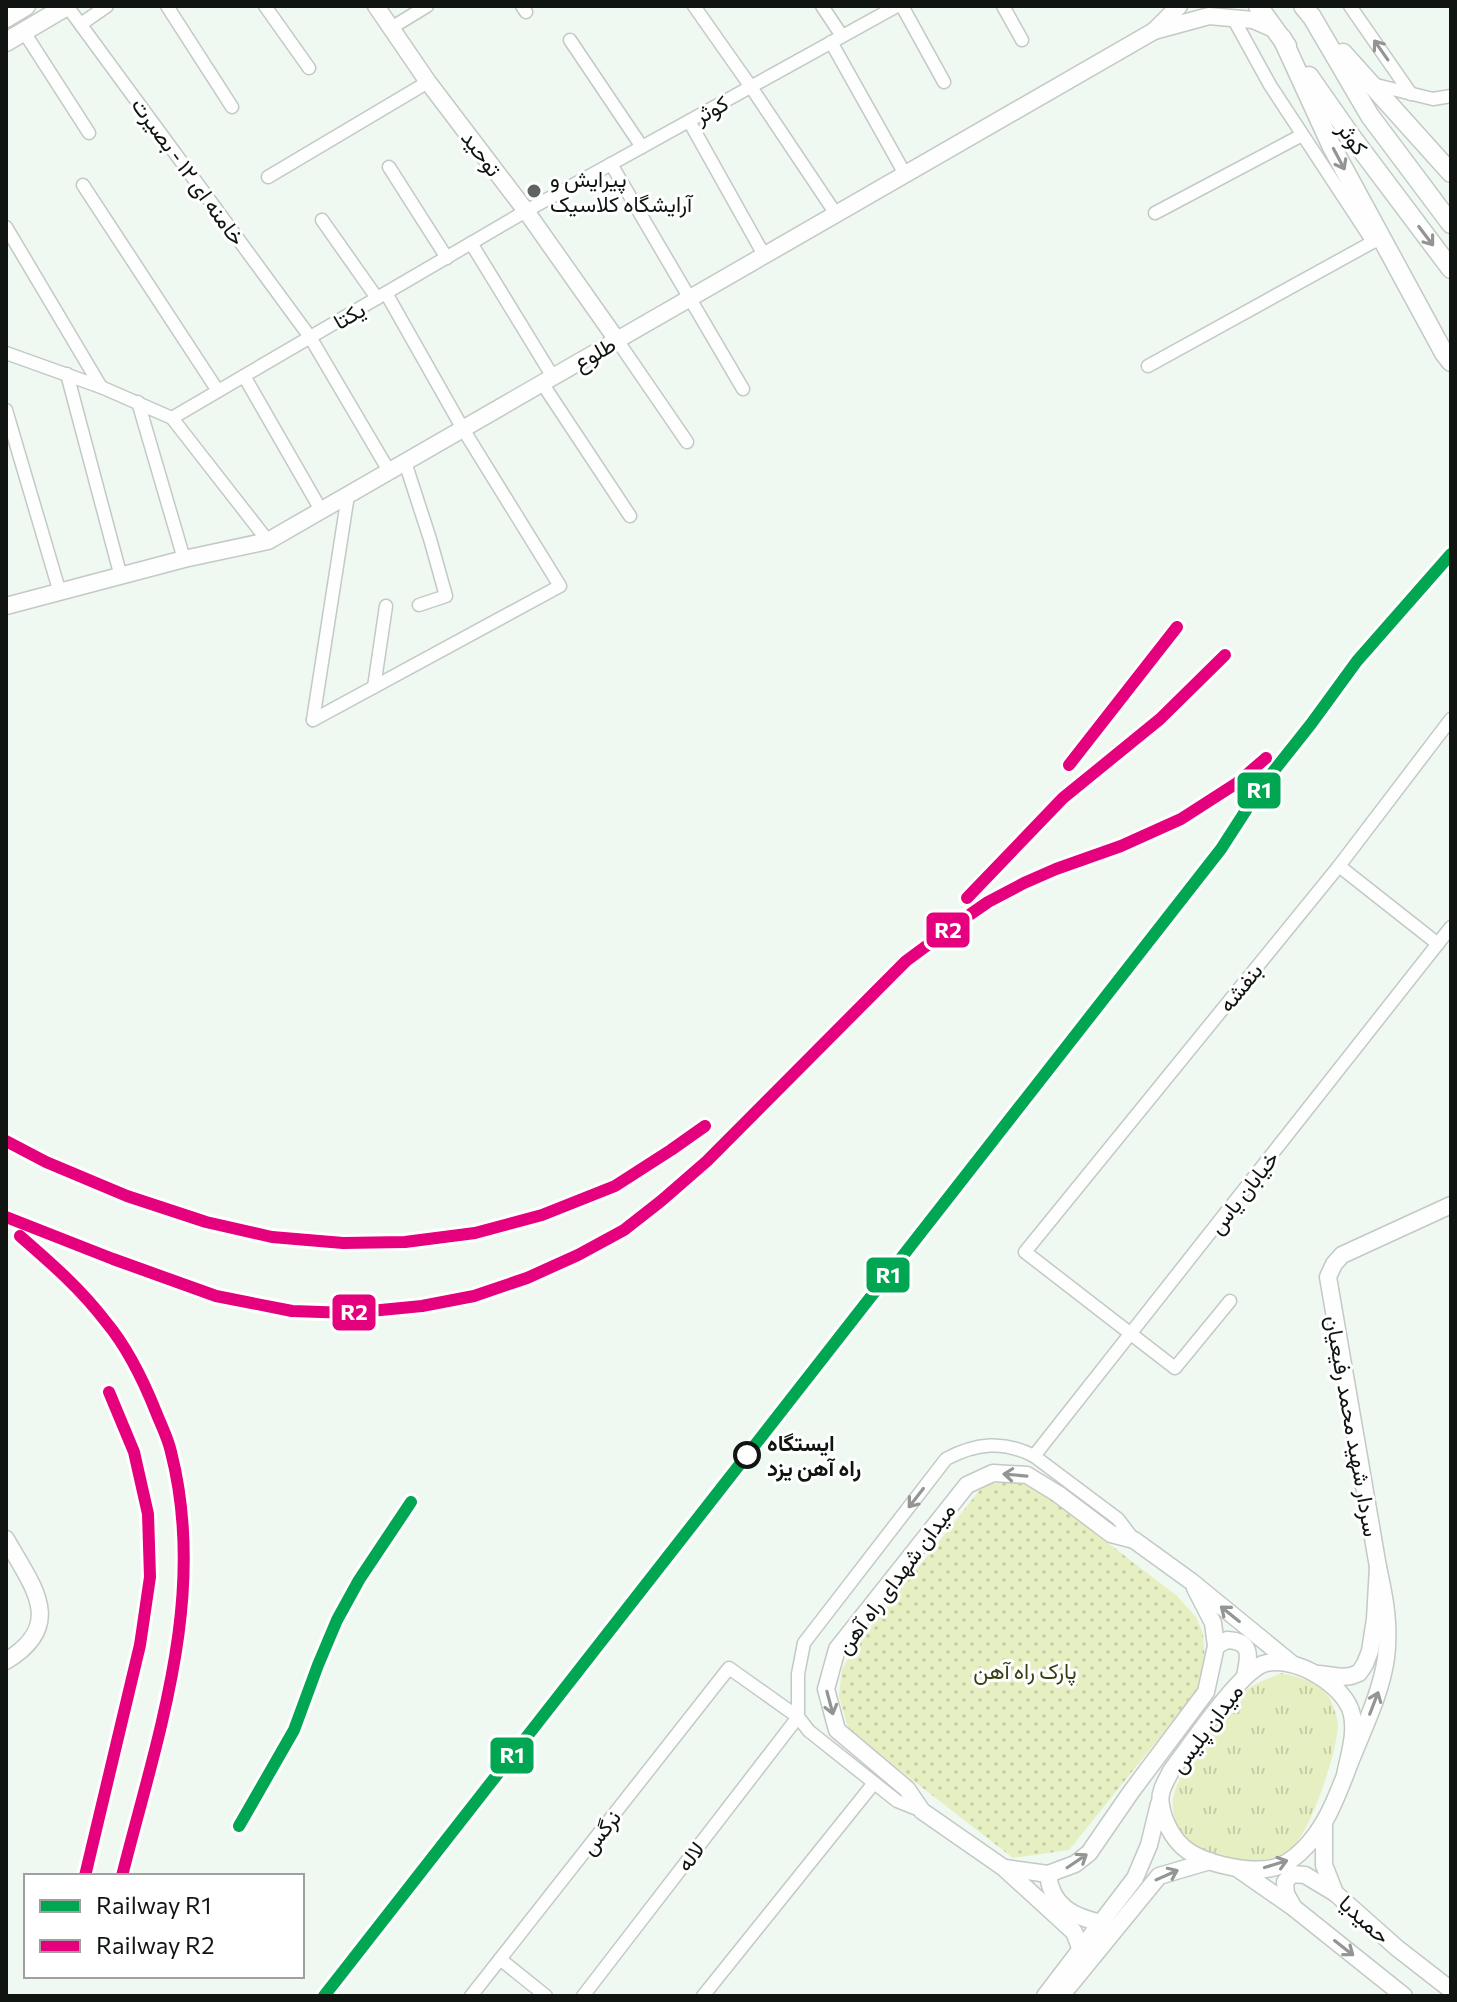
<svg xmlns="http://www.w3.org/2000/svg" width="1457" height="2002" viewBox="0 0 1457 2002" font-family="Commissioner,Vazirmatn,sans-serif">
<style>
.grass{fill:url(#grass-tufts)}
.park{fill:url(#park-dots)}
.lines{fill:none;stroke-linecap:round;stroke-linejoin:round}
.street-casing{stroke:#c3c9c4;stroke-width:15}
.secondary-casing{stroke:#c3c9c4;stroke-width:19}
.primary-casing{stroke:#c3c9c4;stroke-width:21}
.street{stroke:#fdfefd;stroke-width:12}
.secondary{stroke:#fdfefd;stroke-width:16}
.primary{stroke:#fdfefd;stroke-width:18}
.rail-1-casing{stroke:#fff;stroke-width:18}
.rail-2-casing{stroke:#fff;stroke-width:18}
.rail-1{stroke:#00a651;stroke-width:12}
.rail-2{stroke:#e5007d;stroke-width:12}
.oneway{stroke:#929593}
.poi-dot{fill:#5e6460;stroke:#fff;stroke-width:3}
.stop-dot{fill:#fff;stroke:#101511;stroke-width:4}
.labels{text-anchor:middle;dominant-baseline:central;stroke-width:6;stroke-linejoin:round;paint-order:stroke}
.street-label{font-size:22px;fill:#101511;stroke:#fff}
.poi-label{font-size:22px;fill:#101511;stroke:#fff;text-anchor:start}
.stop-label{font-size:22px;font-weight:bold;fill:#101511;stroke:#fff;text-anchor:start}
.park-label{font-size:22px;fill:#3b3f14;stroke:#fff}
.line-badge{stroke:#fff;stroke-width:3}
.badge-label{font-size:22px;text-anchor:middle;font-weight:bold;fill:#fff}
</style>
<defs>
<pattern id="grass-tufts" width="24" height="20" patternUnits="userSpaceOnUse" patternTransform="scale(2)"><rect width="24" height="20" fill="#e6efc2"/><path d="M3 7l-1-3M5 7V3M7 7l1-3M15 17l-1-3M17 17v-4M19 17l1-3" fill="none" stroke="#c4cca6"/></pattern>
<pattern id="park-dots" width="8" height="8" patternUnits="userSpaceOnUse" patternTransform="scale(2)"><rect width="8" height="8" fill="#e6efc2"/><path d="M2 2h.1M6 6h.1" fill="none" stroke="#c4cca6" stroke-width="1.8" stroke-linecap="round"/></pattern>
</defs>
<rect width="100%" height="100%" fill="#f0f8f2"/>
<path class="grass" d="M 1281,1673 C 1298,1677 1318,1681 1329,1697 C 1333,1704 1338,1718 1338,1726 C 1337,1752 1309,1840 1286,1853 C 1267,1863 1241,1862 1221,1856 C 1212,1853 1199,1851 1192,1846 C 1178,1837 1171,1814 1173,1798 C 1178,1769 1226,1707 1248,1689 C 1257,1682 1271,1678 1281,1673 Z"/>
<path class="park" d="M 1003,1481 L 1028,1483 L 1047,1496 L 1177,1596 L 1196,1617 L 1203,1633 L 1206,1674 L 1193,1696 L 1069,1850 L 1013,1858 L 865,1743 L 848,1728 L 839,1696 L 842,1669 L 854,1648 L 983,1486 Z"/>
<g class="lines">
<defs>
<g id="street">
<path d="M 67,6 L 310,337 L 389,471"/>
<path d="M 167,6 L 232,107"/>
<path d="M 265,6 L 309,68"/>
<path d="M 522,6 L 526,12"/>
<path d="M 694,6 L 751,87 L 836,214"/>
<path d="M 822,6 L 842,36"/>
<path d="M 902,6 L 944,82"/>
<path d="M 1003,6 L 1022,40"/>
<path d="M 1350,6 L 1411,94"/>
<path d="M 1233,18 L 1270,85 L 1373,242"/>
<path d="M 81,24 L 107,6"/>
<path d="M 391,28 L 427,6"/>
<path d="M 24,32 L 89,133"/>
<path d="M 570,40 L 642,147"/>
<path d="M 831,42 L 905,174"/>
<path d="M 1372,84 L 1433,99 L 1451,96"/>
<path d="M 689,121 L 764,255"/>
<path d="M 611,164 L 743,389"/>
<path d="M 389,167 L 447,258"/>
<path d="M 268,177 L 428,82"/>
<path d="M 83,185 L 218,391"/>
<path d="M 1155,213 L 1302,135"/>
<path d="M 322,220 L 377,298"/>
<path d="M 6,227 L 101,387"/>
<path d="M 471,243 L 553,377"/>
<path d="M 617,340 L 687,442"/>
<path d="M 6,353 L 101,387 L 172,418 L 268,541"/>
<path d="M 1148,366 L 1380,238"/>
<path d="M 67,374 L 121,577"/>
<path d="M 244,376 L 321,510"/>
<path d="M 542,383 L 630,516"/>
<path d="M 138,402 L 184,559"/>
<path d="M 6,410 L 60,593"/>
<path d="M 172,418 L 526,211 L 897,6"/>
<path d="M 405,462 L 430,539 L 446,596 L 419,605"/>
<path d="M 374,687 L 386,606"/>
<path d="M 313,720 L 560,586 L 463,429 L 386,293"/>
<path d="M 313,720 L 348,495"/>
<path d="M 1339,866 L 1438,944"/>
<path d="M 1230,1301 L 1175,1368 L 1025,1252 L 1339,866 L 1451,719"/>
<path d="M 1034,1456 L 1451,927"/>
<path d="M 922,1811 L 897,1801 L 809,1731 L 798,1717 L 798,1674 L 804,1643 L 946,1459 C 976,1443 1003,1440 1034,1456 L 1118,1519 L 1134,1540"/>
<path d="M 500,1959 L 546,1996"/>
<path d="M 471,1996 L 729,1668 L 798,1717 L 583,1996"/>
<path d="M 703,1996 L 874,1783"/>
</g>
<g id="secondary">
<path d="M 376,6 L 428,82 L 526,211 L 617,340"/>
<path d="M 1179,6 L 1154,31 L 1209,16 L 1253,20 L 1276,30"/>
<path d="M 6,606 L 184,559 L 268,541 L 1154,31"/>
<path d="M 6,1539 C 32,1586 67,1624 6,1661"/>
<path d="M 1195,1588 L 1213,1623 L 1216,1646"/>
<path d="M 1319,1674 L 1342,1677 L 1351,1676 L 1359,1673 L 1365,1664 L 1370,1651 L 1375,1619 L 1378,1567 L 1328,1277 L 1334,1264 L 1342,1255 L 1451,1205"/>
<path d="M 1345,1775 C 1349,1755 1356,1735 1352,1715 C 1346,1685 1293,1654 1263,1664 C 1239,1673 1189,1747 1171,1771 C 1166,1781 1158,1793 1161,1805 C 1163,1820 1172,1837 1183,1847 C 1204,1865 1257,1876 1282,1865 C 1299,1857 1315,1838 1324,1822 C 1336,1802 1344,1777 1353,1755 C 1366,1723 1381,1692 1386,1658 C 1390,1626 1385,1598 1378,1567"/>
<path d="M 1324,1823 L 1324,1865 L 1335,1893 L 1397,1948 L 1451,1990"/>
<path d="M 1005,1868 L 1048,1874 L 1075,1864 L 1089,1853 L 1131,1792 L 1206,1692 L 1216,1646 L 1227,1640 C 1253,1641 1249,1657 1245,1676"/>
<path d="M 1238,1869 L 1294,1908 L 1404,1996"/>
<path d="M 1048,1874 C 1051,1906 1073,1917 1102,1923"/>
<path d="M 1294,1908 L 1286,1894 L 1285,1882 L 1292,1874 L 1305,1875 L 1335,1893"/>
<path d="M 1081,1950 L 1074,1932 L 1004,1868 L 922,1811 L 907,1789 L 837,1730 L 826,1689 L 837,1649 L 967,1485 L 993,1473 L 1027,1475 L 1058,1494 L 1111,1534 L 1134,1540 L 1192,1582 L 1291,1663"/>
<path d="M 1045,1996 L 1135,1878 L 1149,1845 L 1159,1804"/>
<path d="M 1061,1996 L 1159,1876 L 1210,1861"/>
</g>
<g id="primary">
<path d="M 1258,6 L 1287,46"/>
<path d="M 1303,6 L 1312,17 L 1370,116 L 1451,224"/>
<path d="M 6,18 L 26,6"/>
<path d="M 1282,38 L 1332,147 L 1444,353 L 1451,362"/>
<path d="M 6,42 L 67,6"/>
<path d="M 1343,53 L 1451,173"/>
<path d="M 1309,76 L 1351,136 L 1451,269"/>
</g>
</defs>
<use href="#street" class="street-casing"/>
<use href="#secondary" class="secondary-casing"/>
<use href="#primary" class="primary-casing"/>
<use href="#street" class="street"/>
<use href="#secondary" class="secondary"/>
<use href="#primary" class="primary"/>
<defs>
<g id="rail-1">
<path d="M 239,1826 L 294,1730 L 318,1665 L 337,1620 L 359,1580 L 411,1502"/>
<path d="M 324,1996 L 1221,849 L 1261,787 L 1311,724 L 1357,661 L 1451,554"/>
</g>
<g id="rail-2">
<path d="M 1069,765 L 1177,627"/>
<path d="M 967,898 L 1063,798 L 1160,719 L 1225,655"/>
<path d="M 6,1141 L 46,1162 L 127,1196 L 206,1222 L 272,1237 L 343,1243 L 405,1242 L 475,1233 L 542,1215 L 615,1186 L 671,1150 L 705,1126"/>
<path d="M 6,1217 L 113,1259 L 216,1296 L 292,1311 L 350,1313 L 422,1306 L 474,1296 L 527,1278 L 578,1255 L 624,1230 L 661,1201 L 707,1161 L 906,961 L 952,927 L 988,902 L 1024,883 L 1056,869 L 1121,846 L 1181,819 L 1237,783 L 1266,758"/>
<path d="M 20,1236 C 51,1263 81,1289 106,1322 C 127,1347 144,1382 156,1412 C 161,1425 168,1438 171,1452 C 208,1596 157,1737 122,1876"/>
<path d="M 85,1876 L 140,1645 L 150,1577 L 148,1514 L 134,1452 L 109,1392"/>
</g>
</defs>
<use href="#rail-1" class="rail-1-casing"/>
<use href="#rail-2" class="rail-2-casing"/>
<use href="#rail-1" class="rail-1"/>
<use href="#rail-2" class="rail-2"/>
</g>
<defs><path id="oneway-shaft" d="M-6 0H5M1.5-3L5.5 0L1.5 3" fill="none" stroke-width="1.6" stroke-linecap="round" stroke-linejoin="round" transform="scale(2)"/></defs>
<g class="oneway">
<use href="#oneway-shaft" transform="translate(1381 50) rotate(-125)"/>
<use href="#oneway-shaft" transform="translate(1339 159) rotate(62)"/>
<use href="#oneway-shaft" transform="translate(1426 236) rotate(53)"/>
<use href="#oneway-shaft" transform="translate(1015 1475) rotate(-175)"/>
<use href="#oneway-shaft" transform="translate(916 1498) rotate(128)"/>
<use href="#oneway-shaft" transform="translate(1230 1614) rotate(-141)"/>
<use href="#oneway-shaft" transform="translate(830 1703) rotate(75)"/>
<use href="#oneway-shaft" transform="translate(1374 1703) rotate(-69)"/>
<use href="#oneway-shaft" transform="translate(1077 1861) rotate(-34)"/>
<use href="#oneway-shaft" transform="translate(1276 1864) rotate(-17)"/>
<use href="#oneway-shaft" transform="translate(1167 1875) rotate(-24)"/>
<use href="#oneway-shaft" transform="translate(1344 1948) rotate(38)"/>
</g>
<circle class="poi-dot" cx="534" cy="191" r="8"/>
<circle class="stop-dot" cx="747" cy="1455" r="12"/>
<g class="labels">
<g class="street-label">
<text transform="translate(711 109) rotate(-29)">کوثر</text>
<text transform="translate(1353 138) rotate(54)">کوثر</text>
<text transform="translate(482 153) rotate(53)">توحید</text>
<text transform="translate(189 171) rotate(54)">خامنه ای ۱۲ - بصیرت</text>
<text transform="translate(349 315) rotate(-30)">یکتا</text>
<text transform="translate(594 353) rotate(-30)">طلوع</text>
<text transform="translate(1240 987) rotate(-51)">بنفشه</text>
<text transform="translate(1243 1192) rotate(-52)">خیابان یاس</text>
<text transform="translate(1353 1426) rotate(80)">سردار شهید محمد رفیعیان</text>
<text transform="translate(895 1578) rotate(-53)">میدان شهدای راه آهن</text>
<text transform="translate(1206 1728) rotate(-53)">میدان پلیس</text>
<text transform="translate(600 1832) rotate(-52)">نرگس</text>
<text transform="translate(690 1856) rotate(-52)">لاله</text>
<text transform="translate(1365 1919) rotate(42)">حمیدیا</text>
</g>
<g class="poi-label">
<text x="550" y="178">پیرایش و<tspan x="550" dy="25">آرایشگاه کلاسیک</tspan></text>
</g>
<g class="stop-label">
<text x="767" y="1442">ایستگاه<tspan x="767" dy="25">راه آهن یزد</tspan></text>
</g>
<g class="park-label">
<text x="1025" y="1670">پارک راه آهن</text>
</g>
</g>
<g class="line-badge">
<rect x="1236" y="771" width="46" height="39" rx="8" fill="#00a651"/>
<rect x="925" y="911" width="46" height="38" rx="8" fill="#e5007d"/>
<rect x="865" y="1256" width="46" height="38" rx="8" fill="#00a651"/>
<rect x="331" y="1293" width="46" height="39" rx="8" fill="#e5007d"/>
<rect x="489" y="1736" width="46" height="39" rx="8" fill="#00a651"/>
</g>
<g class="badge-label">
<text x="1259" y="798">R1</text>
<text x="948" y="938">R2</text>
<text x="888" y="1283">R1</text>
<text x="354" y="1320">R2</text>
<text x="512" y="1763">R1</text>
</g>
<rect width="1457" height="2002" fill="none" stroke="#101511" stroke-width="16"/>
<rect x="24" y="1874" width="280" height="104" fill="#ffffff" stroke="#9fa1a0" stroke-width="2"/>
<rect x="40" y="1900" width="40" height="12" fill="#00a651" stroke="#9fa1a0" stroke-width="2"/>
<text x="96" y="1914" font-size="24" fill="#101511">Railway R1</text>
<rect x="40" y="1940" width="40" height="12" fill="#e5007d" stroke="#9fa1a0" stroke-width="2"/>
<text x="96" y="1954" font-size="24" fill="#101511">Railway R2</text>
</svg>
